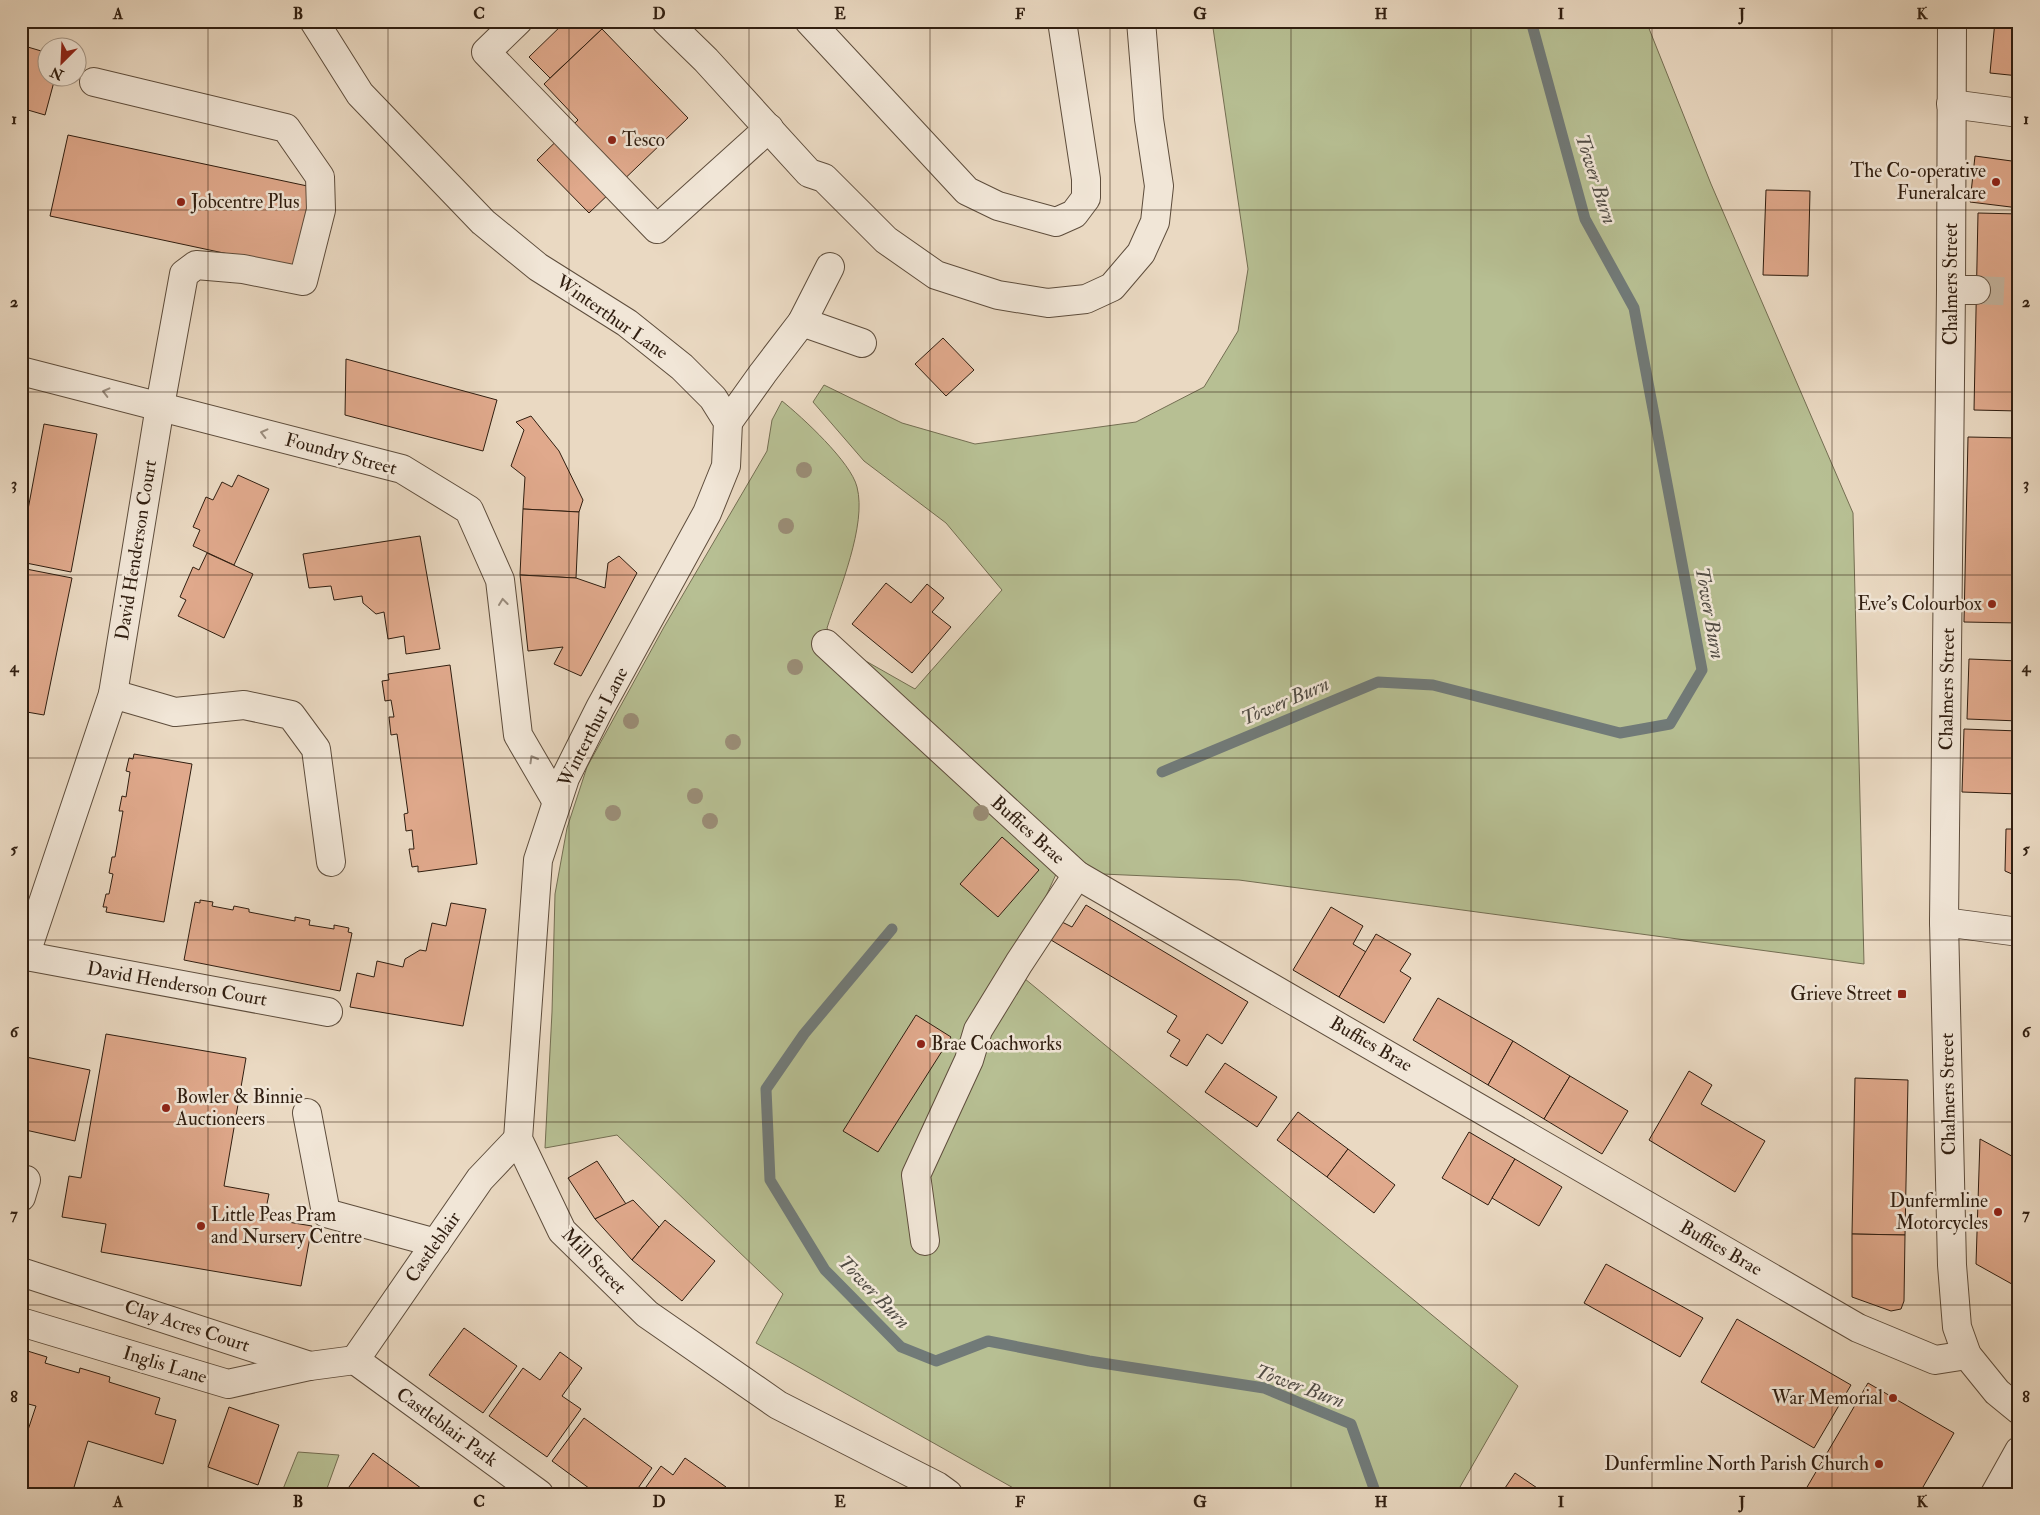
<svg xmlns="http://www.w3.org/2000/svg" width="2040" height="1515" viewBox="0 0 2040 1515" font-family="'IM FELL Double Pica',serif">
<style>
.green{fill:#b7bf93;stroke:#746e52}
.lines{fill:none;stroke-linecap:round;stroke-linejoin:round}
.stream{stroke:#717a78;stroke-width:11}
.building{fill:#e0a98c;stroke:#301e10}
.minor-tunnel{stroke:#c5b49e;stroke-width:28;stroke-dasharray:28 14;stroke-linecap:butt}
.minor-casing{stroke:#5e4d3c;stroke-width:30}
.minor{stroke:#f1e6d7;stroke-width:28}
.tree{fill:#9a8d76}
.oneway{stroke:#9a8c7d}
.grid{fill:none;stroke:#301e10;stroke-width:1;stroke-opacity:0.55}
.poi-dot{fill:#8f2418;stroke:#f1e6d7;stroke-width:2}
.labels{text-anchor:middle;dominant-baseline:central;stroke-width:5;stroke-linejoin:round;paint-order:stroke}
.poi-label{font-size:19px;fill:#301e10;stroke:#f1e6d7;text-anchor:end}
.street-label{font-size:19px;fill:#301e10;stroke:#f1e6d7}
.water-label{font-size:20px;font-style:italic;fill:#514c44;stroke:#f1e6d7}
.neatline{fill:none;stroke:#301e10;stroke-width:2}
.grid-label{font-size:16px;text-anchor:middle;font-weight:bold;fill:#301e10}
</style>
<rect width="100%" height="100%" fill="#ead9c2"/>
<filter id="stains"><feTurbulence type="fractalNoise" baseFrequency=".004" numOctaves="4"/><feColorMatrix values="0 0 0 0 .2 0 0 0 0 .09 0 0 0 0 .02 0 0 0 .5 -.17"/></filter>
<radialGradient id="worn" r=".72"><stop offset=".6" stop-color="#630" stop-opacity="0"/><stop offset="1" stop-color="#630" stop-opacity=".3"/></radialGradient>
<g class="green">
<path d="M 1212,21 L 1646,21 L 1711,184 L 1853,513 L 1864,964 L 1239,880 L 1057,872 L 1013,969 L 1518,1386 L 1456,1494 L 1024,1494 L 756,1343 L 783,1294 L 617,1135 L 545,1148 L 552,1012 L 555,894 L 567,828 L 587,767 L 664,627 L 767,451 L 772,420 L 782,401 C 802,417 851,462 857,487 C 867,525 839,590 827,628 L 834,643 L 915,689 L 1002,590 L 946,523 L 864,461 L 813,402 L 824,385 L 902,423 L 975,444 L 1136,422 L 1204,387 L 1238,331 L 1248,269 Z"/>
<path d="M 298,1452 L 339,1455 L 325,1494 L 281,1494 Z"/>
</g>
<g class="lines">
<g class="stream">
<path d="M 1162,772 L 1378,682 L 1433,685 L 1620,733 L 1670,724 L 1702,670 L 1634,308 L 1585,219 L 1531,21"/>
<path d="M 892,929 L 804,1034 L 766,1089 L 770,1180 L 825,1270 L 901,1347 L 936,1361 L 988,1341 L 1089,1361 L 1264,1388 L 1351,1424 L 1376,1494"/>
</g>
</g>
<g class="building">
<path d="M 566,21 L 595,21 L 602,29 L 550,78 L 529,57 Z"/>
<path d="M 1995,21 L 2019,21 L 2019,76 L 1990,73 Z"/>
<path d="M 602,29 L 688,118 L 589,213 L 537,160 L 578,120 L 544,84 Z"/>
<path d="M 21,45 L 48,53 L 48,78 L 55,78 L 45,115 L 21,108 Z"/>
<path d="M 68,135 L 312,187 L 294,268 L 50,216 Z"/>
<path d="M 1975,156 L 2019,162 L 2019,208 L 1970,202 Z"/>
<path d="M 1766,190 L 1810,191 L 1808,276 L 1763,275 Z"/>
<path d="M 1978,213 L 2019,214 L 2019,411 L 1974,410 Z"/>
<path d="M 943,338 L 974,370 L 946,396 L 915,364 Z"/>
<path d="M 346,359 L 497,400 L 483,451 L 345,415 Z"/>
<path d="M 531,416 L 559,451 L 583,500 L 579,512 L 523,509 L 525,477 L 511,466 L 524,430 L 516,422 Z"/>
<path d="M 44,424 L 97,434 L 71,572 L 21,562 L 21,547 Z"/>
<path d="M 1968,437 L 2019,438 L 2019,623 L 1964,622 Z"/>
<path d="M 238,475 L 269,489 L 234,565 L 193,546 L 200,530 L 193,527 L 206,497 L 213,500 L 222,482 L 232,487 Z"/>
<path d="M 523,509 L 579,512 L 576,578 L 520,575 Z"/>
<path d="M 420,536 L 440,649 L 406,654 L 404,636 L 388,639 L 384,612 L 376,614 L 363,603 L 362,596 L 334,600 L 331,586 L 309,588 L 303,554 Z"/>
<path d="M 207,553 L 253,574 L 224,638 L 178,616 L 186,600 L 180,597 L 193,567 L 199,570 Z"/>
<path d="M 619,556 L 637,573 L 581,676 L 554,664 L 563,647 L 528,651 L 520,575 L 576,578 L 605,588 L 608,563 Z"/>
<path d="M 21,568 L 72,578 L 44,715 L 21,711 Z"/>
<path d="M 886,583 L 911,603 L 927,584 L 944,598 L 932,612 L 951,627 L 912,673 L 852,624 Z"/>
<path d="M 1969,659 L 2019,661 L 2019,721 L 1967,719 Z"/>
<path d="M 450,665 L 477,864 L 418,872 L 418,866 L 412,867 L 409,849 L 414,849 L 412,830 L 406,831 L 404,814 L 408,813 L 397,734 L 391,735 L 389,717 L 394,717 L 391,700 L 385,701 L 382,681 L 389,680 L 388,674 Z"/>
<path d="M 1964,729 L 2019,731 L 2019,794 L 1962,792 Z"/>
<path d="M 134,754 L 192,764 L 164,922 L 106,912 L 107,907 L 103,907 L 106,894 L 109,894 L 113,874 L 109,873 L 112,857 L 115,857 L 123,811 L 119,811 L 122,796 L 126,797 L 130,772 L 126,771 L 129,758 L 133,759 Z"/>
<path d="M 2006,829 L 2019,829 L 2019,877 L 2005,871 Z"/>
<path d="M 1002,837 L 1039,870 L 998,917 L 960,884 Z"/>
<path d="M 200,900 L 213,902 L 212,906 L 233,910 L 234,906 L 249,909 L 249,912 L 295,921 L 295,917 L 310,920 L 309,925 L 334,929 L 334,925 L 349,928 L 348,932 L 352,933 L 340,991 L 184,960 L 195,902 L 200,903 Z"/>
<path d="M 451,903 L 486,909 L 463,1026 L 350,1007 L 357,973 L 374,977 L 377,961 L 403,967 L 405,959 L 420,950 L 426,951 L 432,923 L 446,926 Z"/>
<path d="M 1086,905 L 1248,1002 L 1222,1044 L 1207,1034 L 1187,1066 L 1170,1056 L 1180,1040 L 1167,1032 L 1177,1016 L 1051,940 L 1062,922 L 1072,927 Z"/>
<path d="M 1331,907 L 1363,926 L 1353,944 L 1366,952 L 1339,997 L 1293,970 Z"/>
<path d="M 1376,934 L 1411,954 L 1400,971 L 1411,978 L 1384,1023 L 1339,997 Z"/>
<path d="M 1438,998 L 1513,1041 L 1488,1085 L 1413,1040 Z"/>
<path d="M 916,1015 L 951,1037 L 878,1152 L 843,1131 Z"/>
<path d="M 106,1034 L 246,1058 L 224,1186 L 269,1194 L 264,1218 L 312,1226 L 301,1286 L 101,1252 L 106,1224 L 62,1217 L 69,1176 L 81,1178 Z"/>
<path d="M 1513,1041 L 1570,1076 L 1544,1119 L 1488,1085 Z"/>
<path d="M 21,1056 L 90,1070 L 75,1141 L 21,1129 Z"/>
<path d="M 1225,1063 L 1277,1097 L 1257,1127 L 1205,1092 Z"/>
<path d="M 2015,1066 L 2019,1066 L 2019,1125 L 2016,1125 Z"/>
<path d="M 1689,1071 L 1712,1085 L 1701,1104 L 1765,1141 L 1735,1192 L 1649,1140 Z"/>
<path d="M 1570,1076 L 1628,1111 L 1602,1154 L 1544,1119 Z"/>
<path d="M 1855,1078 L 1908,1080 L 1905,1235 L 1852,1234 Z"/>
<path d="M 1298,1112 L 1348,1149 L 1327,1177 L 1277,1140 Z"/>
<path d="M 1469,1132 L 1515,1159 L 1488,1205 L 1442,1178 Z"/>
<path d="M 1980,1139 L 2019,1160 L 2019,1288 L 1976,1264 Z"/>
<path d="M 1348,1149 L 1395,1185 L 1374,1213 L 1327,1177 Z"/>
<path d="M 1515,1159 L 1562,1187 L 1539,1226 L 1492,1198 Z"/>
<path d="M 597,1161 L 626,1204 L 595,1219 L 568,1178 Z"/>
<path d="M 633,1200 L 659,1227 L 632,1260 L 595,1219 Z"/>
<path d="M 665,1220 L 715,1261 L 682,1301 L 632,1260 Z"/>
<path d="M 1852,1234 L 1905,1235 L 1904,1301 L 1901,1309 L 1891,1311 L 1852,1297 Z"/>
<path d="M 1606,1264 L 1703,1318 L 1680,1357 L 1584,1303 Z"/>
<path d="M 1737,1319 L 1851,1385 L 1814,1448 L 1701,1382 Z"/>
<path d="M 464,1328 L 517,1366 L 483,1413 L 429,1375 Z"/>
<path d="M 21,1349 L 47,1357 L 45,1363 L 79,1373 L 80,1368 L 110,1377 L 109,1382 L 160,1398 L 155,1414 L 176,1420 L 163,1464 L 88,1441 L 72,1494 L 21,1494 L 21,1451 L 36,1406 L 21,1402 Z"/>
<path d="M 560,1352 L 582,1368 L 562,1396 L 581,1409 L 547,1457 L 489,1416 L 523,1368 L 540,1380 Z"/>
<path d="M 1868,1383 L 1954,1433 L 1919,1494 L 1803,1494 Z"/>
<path d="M 229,1407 L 279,1425 L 258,1485 L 208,1467 Z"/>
<path d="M 584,1418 L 652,1468 L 634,1494 L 597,1494 L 552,1461 Z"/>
<path d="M 373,1453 L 429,1494 L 344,1494 Z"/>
<path d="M 685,1458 L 726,1487 L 721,1494 L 641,1494 L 661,1466 L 673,1475 Z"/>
<path d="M 1515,1473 L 1546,1494 L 1501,1494 Z"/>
</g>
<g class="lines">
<path class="minor-tunnel" d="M 1976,290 L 2019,292"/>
<defs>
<g id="minor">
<path d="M 314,21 L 360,94 L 483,222 L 538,267 L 627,323 L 682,367 L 713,398 L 728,422 L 726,466 L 707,513 L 600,708 L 565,778 L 538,860 L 518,1139 L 562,1231 L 647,1314 L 778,1405 L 937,1486 L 948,1494"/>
<path d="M 518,21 L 486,52 L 657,229 L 769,128"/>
<path d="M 666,21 L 706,60 L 809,173 L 824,178 L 886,240 L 936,275 L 998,295 L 1048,303 L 1086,299 L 1112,287 L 1141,253 L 1155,222 L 1159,186 L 1149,119 L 1141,21"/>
<path d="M 809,21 L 967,191 L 998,206 L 1056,222 L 1074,214 L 1086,198 L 1086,179 L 1062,21"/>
<path d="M 1952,21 L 1951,290 L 1944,922 L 1952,1265 L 1957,1327 L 1967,1355 L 1997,1392 L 2019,1410"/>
<path d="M 1951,104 L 2019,113"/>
<path d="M 1951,290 L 1976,290"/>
<path d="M 802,322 L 862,343"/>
<path d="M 21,371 L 402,469 L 469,510 L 500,580 L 518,735 L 557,802"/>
<path d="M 728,422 L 763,373 L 802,322 L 830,267"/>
<path d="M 826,644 L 1077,875 L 1858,1328 L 1935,1360 L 1967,1355"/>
<path d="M 113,694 L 175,712 L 244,705 L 291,715 L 316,749 L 331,862"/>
<path d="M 1944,922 L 2019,932"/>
<path d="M 21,955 L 328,1012"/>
<path d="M 25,956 L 113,694 L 160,406 L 184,274 L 196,265 L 243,269 L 303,281 L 321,210 L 320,177 L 286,128 L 94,82"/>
<path d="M 307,1113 L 326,1213 L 436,1243"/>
<path d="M 21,1179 L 26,1180 L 21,1197"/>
<path d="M 925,1241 L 916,1175 L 969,1060 L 978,1030 L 1019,963 L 1077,875"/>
<path d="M 21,1272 L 310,1366 L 355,1360"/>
<path d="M 21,1322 L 228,1384 L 309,1366"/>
<path d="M 355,1360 L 480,1179 L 518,1139"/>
<path d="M 355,1360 L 539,1494"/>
<path d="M 1995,1494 L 2019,1451"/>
</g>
</defs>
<use href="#minor" class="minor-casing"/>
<use href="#minor" class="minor"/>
</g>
<g class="tree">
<circle cx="804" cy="470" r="8"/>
<circle cx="786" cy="526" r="8"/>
<circle cx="795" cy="667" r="8"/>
<circle cx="631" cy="721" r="8"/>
<circle cx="733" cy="742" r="8"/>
<circle cx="695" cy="796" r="8"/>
<circle cx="613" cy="813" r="8"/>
<circle cx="981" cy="813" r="8"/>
<circle cx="710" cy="821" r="8"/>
</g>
<defs><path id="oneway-chevron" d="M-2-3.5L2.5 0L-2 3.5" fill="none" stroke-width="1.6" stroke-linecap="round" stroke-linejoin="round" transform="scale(1.25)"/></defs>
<g class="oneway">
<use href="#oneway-chevron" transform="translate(106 392) rotate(-166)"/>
<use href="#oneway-chevron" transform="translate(264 433) rotate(-166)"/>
<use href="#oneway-chevron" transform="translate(503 602) rotate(-97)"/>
<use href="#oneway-chevron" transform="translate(533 759) rotate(-120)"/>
</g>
<path class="grid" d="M 208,21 L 208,1494M 388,21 L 388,1494M 569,21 L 569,1494M 749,21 L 749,1494M 930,21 L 930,1494M 1110,21 L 1110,1494M 1291,21 L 1291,1494M 1471,21 L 1471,1494M 1652,21 L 1652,1494M 1832,21 L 1832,1494M 21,210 L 2019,210M 21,392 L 2019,392M 21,575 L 2019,575M 21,758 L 2019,758M 21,940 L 2019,940M 21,1122 L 2019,1122M 21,1305 L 2019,1305"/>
<g class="poi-dot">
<circle cx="612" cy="140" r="5"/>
<circle cx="1996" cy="182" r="5"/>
<circle cx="181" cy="202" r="5"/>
<circle cx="1992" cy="604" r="5"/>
<rect x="1897" y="989" width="10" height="10" rx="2.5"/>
<circle cx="921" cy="1044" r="5"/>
<circle cx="166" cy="1108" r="5"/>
<circle cx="1998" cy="1212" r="5"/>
<circle cx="201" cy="1226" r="5"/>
<circle cx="1893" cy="1398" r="5"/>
<circle cx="1879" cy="1464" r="5"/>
</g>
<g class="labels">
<g class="poi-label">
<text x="622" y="140" text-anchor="start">Tesco</text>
<text x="1986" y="171">The Co-operative<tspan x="1986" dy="22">Funeralcare</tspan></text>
<text x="191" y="202" text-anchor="start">Jobcentre Plus</text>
<text x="1982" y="604">Eve's Colourbox</text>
<text x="1892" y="994">Grieve Street</text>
<text x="931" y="1044" text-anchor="start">Brae Coachworks</text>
<text x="176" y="1097" text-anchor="start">Bowler &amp; Binnie<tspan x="176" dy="22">Auctioneers</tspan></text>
<text x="1988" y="1201">Dunfermline<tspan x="1988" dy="22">Motorcycles</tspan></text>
<text x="211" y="1215" text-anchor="start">Little Peas Pram<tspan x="211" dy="22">and Nursery Centre</tspan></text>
<text x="1883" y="1398">War Memorial</text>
<text x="1869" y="1464">Dunfermline North Parish Church</text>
</g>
<g class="street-label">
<text transform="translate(1951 284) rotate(-90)">Chalmers Street</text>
<text transform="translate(612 317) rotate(35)">Winterthur Lane</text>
<text transform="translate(341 454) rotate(15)">Foundry Street</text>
<text transform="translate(136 550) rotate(-81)">David Henderson Court</text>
<text transform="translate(1947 689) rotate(-89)">Chalmers Street</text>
<text transform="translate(593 727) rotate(-63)">Winterthur Lane</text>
<text transform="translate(1028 830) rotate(42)">Buffies Brae</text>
<text transform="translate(177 984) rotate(10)">David Henderson Court</text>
<text transform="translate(1371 1044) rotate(30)">Buffies Brae</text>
<text transform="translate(1948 1094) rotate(-91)">Chalmers Street</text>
<text transform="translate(433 1247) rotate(-55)">Castleblair</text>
<text transform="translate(1721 1248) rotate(30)">Buffies Brae</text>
<text transform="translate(594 1261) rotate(46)">Mill Street</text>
<text transform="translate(187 1326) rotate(18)">Clay Acres Court</text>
<text transform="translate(165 1365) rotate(17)">Inglis Lane</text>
<text transform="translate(447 1427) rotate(36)">Castleblair Park</text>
</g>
<g class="water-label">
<text transform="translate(1596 179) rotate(72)">Tower Burn</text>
<text transform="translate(1710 613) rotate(80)">Tower Burn</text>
<text transform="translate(1285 701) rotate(-23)">Tower Burn</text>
<text transform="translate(874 1292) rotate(46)">Tower Burn</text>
<text transform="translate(1300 1386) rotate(20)">Tower Burn</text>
</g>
</g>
<rect width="2040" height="1515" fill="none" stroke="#ead9c2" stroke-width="55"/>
<g transform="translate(62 62) rotate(204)"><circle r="24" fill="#f1e6d7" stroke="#a49687"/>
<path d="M0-4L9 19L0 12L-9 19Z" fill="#8f2418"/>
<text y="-8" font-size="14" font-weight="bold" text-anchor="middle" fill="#301e10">N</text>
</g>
<rect x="28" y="28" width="1984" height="1460" class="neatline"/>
<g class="grid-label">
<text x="118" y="19">A</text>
<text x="298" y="19">B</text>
<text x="479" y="19">C</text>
<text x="659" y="19">D</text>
<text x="840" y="19">E</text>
<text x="1020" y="19">F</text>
<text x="1200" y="19">G</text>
<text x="1381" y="19">H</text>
<text x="1561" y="19">I</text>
<text x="1742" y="19">J</text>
<text x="1922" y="19">K</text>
<text x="14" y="124">1</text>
<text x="2026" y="124">1</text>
<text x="14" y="307">2</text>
<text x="2026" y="307">2</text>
<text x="14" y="489">3</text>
<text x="2026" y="489">3</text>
<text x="14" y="672">4</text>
<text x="2026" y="672">4</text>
<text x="14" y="854">5</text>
<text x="2026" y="854">5</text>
<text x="14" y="1037">6</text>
<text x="2026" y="1037">6</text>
<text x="14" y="1219">7</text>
<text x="2026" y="1219">7</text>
<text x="14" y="1402">8</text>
<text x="2026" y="1402">8</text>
<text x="118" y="1507">A</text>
<text x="298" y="1507">B</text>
<text x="479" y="1507">C</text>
<text x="659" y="1507">D</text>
<text x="840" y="1507">E</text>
<text x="1020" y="1507">F</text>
<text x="1200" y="1507">G</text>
<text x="1381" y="1507">H</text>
<text x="1561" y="1507">I</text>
<text x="1742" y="1507">J</text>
<text x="1922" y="1507">K</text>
</g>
<rect width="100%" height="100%" filter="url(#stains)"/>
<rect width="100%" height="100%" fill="url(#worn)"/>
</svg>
